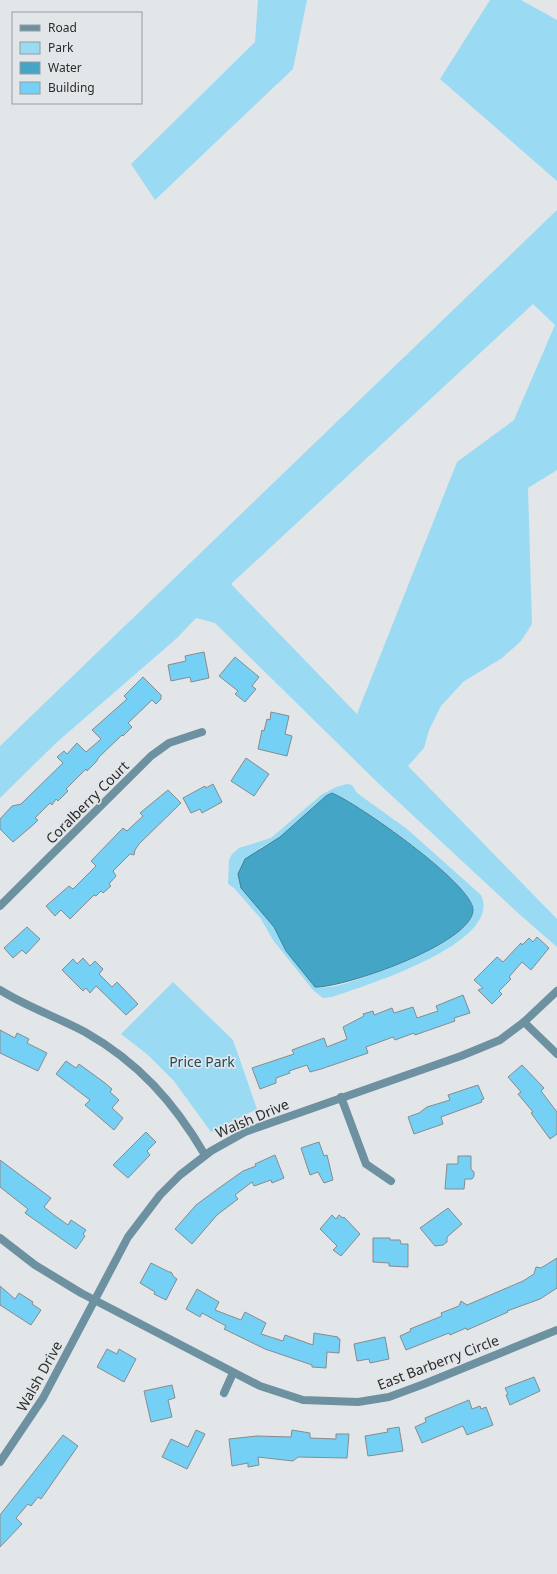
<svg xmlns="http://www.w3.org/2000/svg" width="557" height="1574" viewBox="0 0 557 1574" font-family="'Noto Sans',sans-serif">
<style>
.green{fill:#9bdaf3;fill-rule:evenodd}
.water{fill:#45a5c7;stroke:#3d8199}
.building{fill:#74d1f5;stroke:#888b8d}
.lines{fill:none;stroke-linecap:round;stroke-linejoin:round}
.minor{stroke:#6d91a0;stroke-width:8}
.labels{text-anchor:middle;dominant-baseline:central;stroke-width:3.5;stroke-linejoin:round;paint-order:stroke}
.street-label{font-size:14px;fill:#2a2c2d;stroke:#e2e6e8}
.park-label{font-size:14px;fill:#234c5b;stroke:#e2e6e8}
</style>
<rect width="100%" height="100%" fill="#e2e6e8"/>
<g class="green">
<path d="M 258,0 L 307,0 L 293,69 L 155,200 L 131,164 L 255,42 Z"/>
<path d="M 490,0 L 521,0 L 557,20 L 557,181 L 440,79 Z"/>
<path d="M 557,210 L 557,470 L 528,488 L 532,624 L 521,641 L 502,658 L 463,682 L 441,706 L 429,730 L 424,748 L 408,766 L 557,919 L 557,947 L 518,913 L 377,782 L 215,623 L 196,618 L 177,638 L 56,743 L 0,798 L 0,746 ZM 533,304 L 555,325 L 514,420 L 457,462 L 357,714 L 231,584 Z"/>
<path d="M 347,784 L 352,785 L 357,793 L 407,829 L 481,895 C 504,943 364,986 332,997 L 323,998 L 313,990 L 273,940 L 261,919 L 234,888 L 228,884 L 229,860 L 232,854 L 239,848 L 271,838 L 321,795 L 336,787 ZM 332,793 C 360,804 469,881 473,910 C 477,938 363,979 340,985 C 332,987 323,988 316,987 L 286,951 L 274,927 L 241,888 L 260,848 L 280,837 L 326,796 Z"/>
<path d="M 173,982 L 233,1040 L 257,1109 L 211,1132 L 174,1081 L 148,1055 L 121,1034 Z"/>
</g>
<path class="water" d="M 332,793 C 357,803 473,884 473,910 C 473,943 344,988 315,987 L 286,951 L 274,927 L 241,888 L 238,874 L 245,859 L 280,837 L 326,796 Z"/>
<g class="building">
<path d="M 204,652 L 209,678 L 191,682 L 190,677 L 171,681 L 168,665 L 186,661 L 185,656 Z"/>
<path d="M 235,657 L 259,677 L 252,686 L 256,689 L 245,702 L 235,694 L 238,691 L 219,676 Z"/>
<path d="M 143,677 L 161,695 L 161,699 L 156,704 L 152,700 L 128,723 L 132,727 L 123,736 L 122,735 L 99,757 L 96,762 L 87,771 L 86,769 L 66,789 L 68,791 L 58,801 L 56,799 L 52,805 L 50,803 L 35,818 L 38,820 L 33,825 L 13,842 L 0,829 L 0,819 L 12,806 L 21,804 L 63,763 L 57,757 L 64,751 L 67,754 L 77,743 L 86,752 L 101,739 L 92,730 L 127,699 L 124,696 Z"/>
<path d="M 271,712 L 289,716 L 285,734 L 292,736 L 287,756 L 258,749 L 262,730 L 264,731 L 267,719 L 270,720 Z"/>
<path d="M 246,758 L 269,774 L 254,796 L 231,781 Z"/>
<path d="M 213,784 L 222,802 L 202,813 L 200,809 L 191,813 L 183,798 L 205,786 L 206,788 Z"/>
<path d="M 168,790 L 181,803 L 139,844 L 135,850 L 134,855 L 130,854 L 113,871 L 116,876 L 109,884 L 111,886 L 103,893 L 101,891 L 96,896 L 94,895 L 70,919 L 61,910 L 55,916 L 46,906 L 69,886 L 73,889 L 96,866 L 91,861 L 123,828 L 127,831 L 143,816 L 140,813 Z"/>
<path d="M 27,927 L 40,939 L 26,954 L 22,950 L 13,958 L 4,948 Z"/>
<path d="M 537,937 L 549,948 L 531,970 L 522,962 L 509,977 L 511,979 L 499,991 L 502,994 L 492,1004 L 478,990 L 483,988 L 474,980 L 497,957 L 503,962 L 521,943 L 522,945 L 529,938 L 533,942 Z"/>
<path d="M 83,958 L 90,966 L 95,961 L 103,969 L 99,974 L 112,987 L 117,982 L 138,1004 L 126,1015 L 96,986 L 90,993 L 86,988 L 83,991 L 62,970 L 73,959 L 77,964 Z"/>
<path d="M 463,995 L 470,1013 L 454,1018 L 455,1021 L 415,1035 L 414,1033 L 395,1040 L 393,1037 L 366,1047 L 368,1053 L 321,1069 L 310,1072 L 307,1065 L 289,1071 L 290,1073 L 276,1078 L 276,1083 L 260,1089 L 252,1068 L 294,1054 L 292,1050 L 324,1038 L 327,1047 L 347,1039 L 343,1027 L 364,1016 L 363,1014 L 373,1011 L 374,1015 L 392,1008 L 394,1013 L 413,1007 L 417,1018 L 438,1011 L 436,1006 Z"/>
<path d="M 0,1030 L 15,1038 L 17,1033 L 29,1039 L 27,1043 L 47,1053 L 38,1071 L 0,1053 Z"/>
<path d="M 66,1061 L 76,1068 L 79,1064 L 105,1083 L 112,1089 L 110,1092 L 119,1100 L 112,1108 L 123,1118 L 114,1130 L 85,1105 L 90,1100 L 56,1074 Z"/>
<path d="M 522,1065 L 544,1088 L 541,1091 L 557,1112 L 557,1134 L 550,1139 L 531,1113 L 533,1112 L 518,1094 L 521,1092 L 508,1077 Z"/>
<path d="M 478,1085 L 484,1099 L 481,1100 L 482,1102 L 441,1117 L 443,1124 L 414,1134 L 408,1117 L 419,1113 L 427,1107 L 450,1100 L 448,1095 Z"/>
<path d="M 146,1132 L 156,1142 L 147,1151 L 150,1155 L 128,1178 L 113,1165 Z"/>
<path d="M 319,1142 L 324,1156 L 327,1155 L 333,1180 L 324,1183 L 318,1172 L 310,1175 L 301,1148 Z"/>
<path d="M 275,1155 L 284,1178 L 272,1183 L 271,1180 L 254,1186 L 252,1182 L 235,1195 L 238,1199 L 217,1215 L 192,1244 L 175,1229 L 196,1205 L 219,1188 L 243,1171 L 256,1166 L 255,1164 Z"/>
<path d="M 458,1156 L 471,1156 L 471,1169 L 474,1172 L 474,1176 L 472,1179 L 465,1179 L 464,1189 L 445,1189 L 447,1164 L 458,1164 Z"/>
<path d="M 0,1160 L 51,1198 L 44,1207 L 54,1215 L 68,1225 L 71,1220 L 86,1230 L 83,1234 L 85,1236 L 76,1249 L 25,1213 L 28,1209 L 0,1187 Z"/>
<path d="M 448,1208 L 462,1224 L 447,1237 L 447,1242 L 443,1245 L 435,1246 L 420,1228 Z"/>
<path d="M 332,1215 L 336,1219 L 339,1215 L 343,1218 L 344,1217 L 360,1234 L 341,1256 L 333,1250 L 337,1246 L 320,1229 Z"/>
<path d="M 373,1238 L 390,1238 L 390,1240 L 400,1240 L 401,1244 L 408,1244 L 408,1267 L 389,1266 L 389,1263 L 373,1262 Z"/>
<path d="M 557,1258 L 557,1288 L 540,1299 L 507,1311 L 508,1312 L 467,1330 L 466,1328 L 450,1335 L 449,1333 L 406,1350 L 400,1336 L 411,1331 L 410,1329 L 442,1316 L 441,1313 L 459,1306 L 461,1301 L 467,1305 L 523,1281 L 534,1274 L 536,1267 L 541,1268 Z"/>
<path d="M 151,1263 L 169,1272 L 171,1272 L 174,1277 L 177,1279 L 166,1300 L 154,1294 L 155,1292 L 140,1283 Z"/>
<path d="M 0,1286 L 15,1299 L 19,1293 L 33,1302 L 32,1304 L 41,1310 L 31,1325 L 0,1305 Z"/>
<path d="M 197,1289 L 219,1302 L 215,1310 L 241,1320 L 245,1312 L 266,1323 L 261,1334 L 283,1341 L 285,1335 L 313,1345 L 314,1333 L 338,1337 L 338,1339 L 340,1339 L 339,1353 L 327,1352 L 326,1368 L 312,1367 L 312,1365 L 265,1349 L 224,1329 L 226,1326 L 202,1313 L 200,1317 L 186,1309 Z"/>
<path d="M 385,1337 L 389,1359 L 370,1363 L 369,1359 L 357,1361 L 354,1344 Z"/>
<path d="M 107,1349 L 117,1354 L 119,1349 L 136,1359 L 124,1382 L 97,1367 Z"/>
<path d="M 534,1377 L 540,1391 L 510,1405 L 506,1395 L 508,1394 L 505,1388 Z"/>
<path d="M 172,1385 L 175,1398 L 168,1400 L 172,1417 L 151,1422 L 144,1391 Z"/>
<path d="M 469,1400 L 472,1409 L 480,1406 L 481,1409 L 486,1407 L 493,1425 L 467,1435 L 463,1426 L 422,1443 L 415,1427 L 426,1422 L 425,1418 Z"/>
<path d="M 399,1427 L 403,1451 L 368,1456 L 365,1436 L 388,1432 L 387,1429 Z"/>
<path d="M 196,1430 L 205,1434 L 187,1469 L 162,1457 L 171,1439 L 188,1447 Z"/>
<path d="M 292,1430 L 310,1433 L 310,1438 L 336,1439 L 336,1434 L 349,1434 L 347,1458 L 298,1457 L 293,1461 L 258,1457 L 259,1465 L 248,1467 L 248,1463 L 232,1466 L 229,1439 L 257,1436 L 291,1437 Z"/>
<path d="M 63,1435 L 78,1446 L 41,1499 L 38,1497 L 31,1506 L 28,1504 L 16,1518 L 22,1524 L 0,1547 L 0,1515 Z"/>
</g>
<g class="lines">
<g class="minor">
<path d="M 0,906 L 151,756 L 169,743 L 202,732"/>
<path d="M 0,990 C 27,1007 57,1017 85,1032 C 138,1062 174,1102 205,1155"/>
<path d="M 524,1022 L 557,1054"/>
<path d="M 341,1097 L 366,1164 L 391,1181"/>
<path d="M 0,1238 L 35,1265 L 81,1293 L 260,1386 L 303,1400 L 358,1402 L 389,1397 L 424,1384 L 557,1330"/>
<path d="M 224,1393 L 233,1373"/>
<path d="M 0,1462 L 43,1398 L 128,1237 L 160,1195 L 180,1175 L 211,1151 L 245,1132 L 461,1056 L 500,1040 L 524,1022 L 557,991"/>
</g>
</g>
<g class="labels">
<g class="street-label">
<text transform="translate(87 802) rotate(-45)">Coralberry Court</text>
<text transform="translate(252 1118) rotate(-23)">Walsh Drive</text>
<text transform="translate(438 1362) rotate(-21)">East Barberry Circle</text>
<text transform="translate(39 1376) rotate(-61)">Walsh Drive</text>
</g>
<g class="park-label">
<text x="202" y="1061">Price Park</text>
</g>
</g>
<rect x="12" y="12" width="130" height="92" fill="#e2e6e8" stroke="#989c9d"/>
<rect x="20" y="25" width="20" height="6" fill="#6d91a0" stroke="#989c9d"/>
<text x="48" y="32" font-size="12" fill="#2a2c2d">Road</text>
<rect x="20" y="42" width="20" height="12" fill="#9bdaf3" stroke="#989c9d"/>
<text x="48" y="52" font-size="12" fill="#2a2c2d">Park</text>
<rect x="20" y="62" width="20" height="12" fill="#45a5c7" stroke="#989c9d"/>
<text x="48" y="72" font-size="12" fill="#2a2c2d">Water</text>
<rect x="20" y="82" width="20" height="12" fill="#74d1f5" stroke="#989c9d"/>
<text x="48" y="92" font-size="12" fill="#2a2c2d">Building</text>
</svg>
